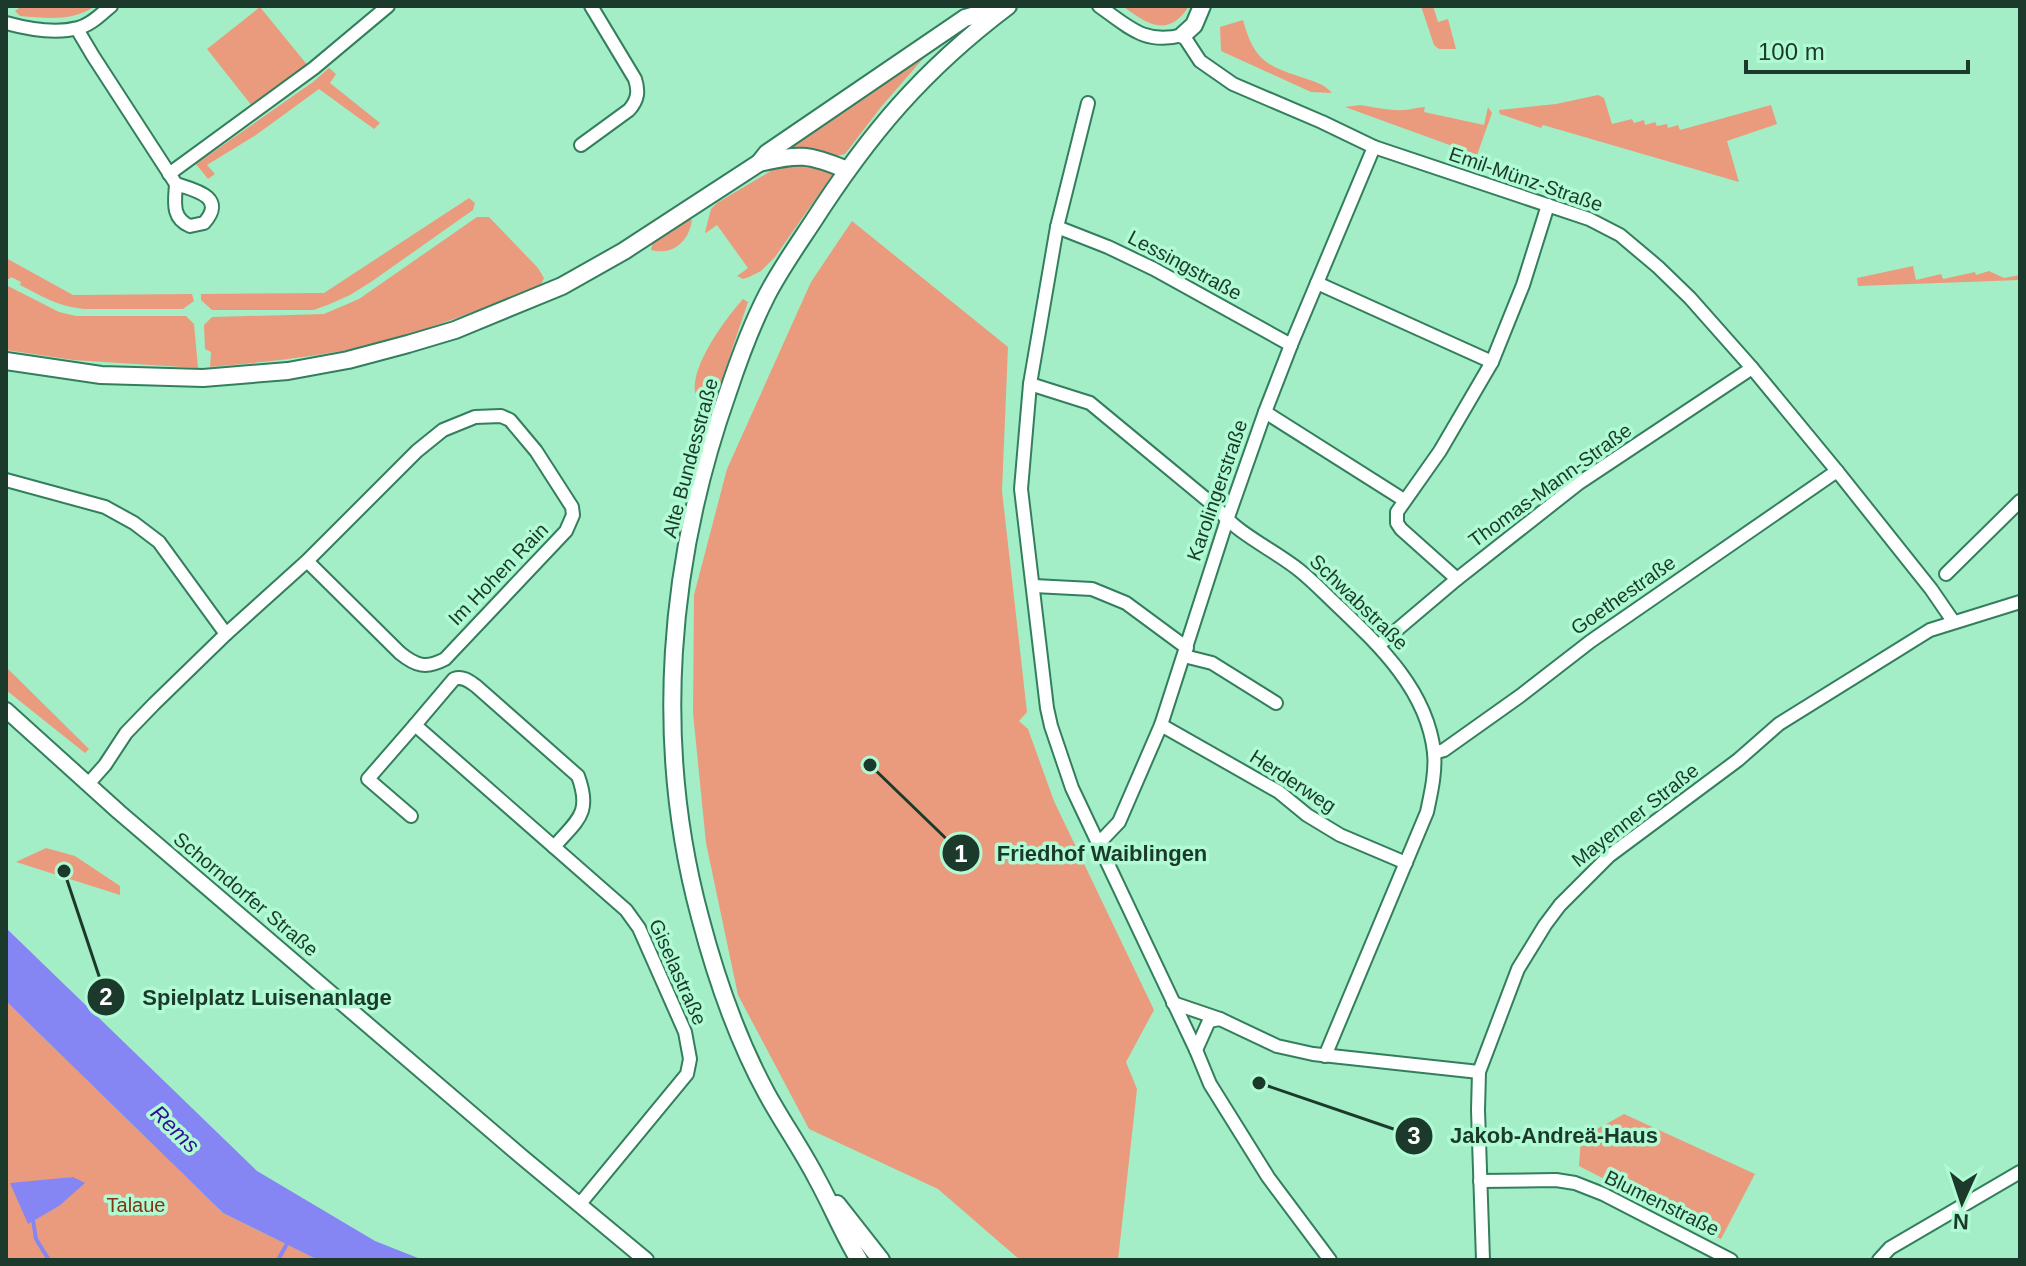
<svg xmlns="http://www.w3.org/2000/svg" width="2026" height="1266" viewBox="0 0 2026 1266" font-family="Helvetica,sans-serif">
<style>
.green{fill:#ea9b7e;fill-rule:evenodd}
.water{fill:#8585f4}
.lines{fill:none;stroke-linecap:round;stroke-linejoin:round}
.stream{stroke:#8585f4;stroke-width:4}
.minor-casing{stroke:#337e5d;stroke-width:16}
.tertiary-casing{stroke:#337e5d;stroke-width:18}
.secondary-casing{stroke:#337e5d;stroke-width:20}
.minor{stroke:#fff;stroke-width:12}
.tertiary{stroke:#fff;stroke-width:14}
.secondary{stroke:#fff;stroke-width:16}
.labels{text-anchor:middle;dominant-baseline:central;stroke-width:7;stroke-linejoin:round;paint-order:stroke}
.street-label{font-size:20px;fill:#1b3a2b;stroke:#b0fbd4}
.park-label{font-size:20px;fill:#823514;stroke:#b0fbd4}
.water-label{font-size:22px;font-style:italic;fill:#320d95;stroke:#b0fbd4}
.leader{fill:none;stroke:#1b3a2b;stroke-width:3}
.callout-dot{fill:#1b3a2b;stroke:#b0fbd4;stroke-width:3}
.mark-label{font-size:24px;text-anchor:middle;font-weight:bold;fill:#fff}
.callout-label{font-size:22px;text-anchor:middle;font-weight:bold;fill:#1b3a2b;stroke:#b0fbd4;stroke-width:7;stroke-linejoin:round;paint-order:stroke}
</style>
<rect width="100%" height="100%" fill="#a3eec7"/>
<g class="green">
<path d="M 22,6 L 95,6 C 72,22 47,18 20,16 L 15,11 Z"/>
<path d="M 1123,6 L 1189,6 C 1169,38 1147,25 1123,6 Z"/>
<path d="M 1421,6 L 1433,6 L 1438,22 L 1448,19 L 1456,49 L 1439,49 L 1434,45 Z"/>
<path d="M 260,7 L 309,67 L 252,106 L 207,49 Z"/>
<path d="M 1243,20 C 1254,60 1266,66 1304,78 C 1316,82 1324,84 1332,93 L 1311,92 L 1221,51 L 1220,27 Z"/>
<path d="M 926,52 L 927,54 L 881,107 L 845,154 L 836,156 L 807,148 L 785,149 Z"/>
<path d="M 329,68 L 336,74 L 330,83 L 380,123 L 374,129 L 319,89 L 256,135 L 207,165 L 215,174 L 208,179 L 196,164 L 313,82 Z"/>
<path d="M 1598,95 L 1604,98 L 1612,124 L 1632,119 L 1634,123 L 1644,120 L 1645,125 L 1655,122 L 1657,126 L 1667,124 L 1668,128 L 1678,125 L 1680,130 L 1771,105 L 1777,124 L 1727,141 L 1739,182 L 1543,125 L 1541,128 L 1500,114 L 1499,112 L 1499,110 L 1556,104 Z"/>
<path d="M 1360,105 C 1374,107 1389,111 1404,110 C 1411,110 1417,107 1425,107 L 1424,112 L 1484,125 L 1488,107 L 1492,113 L 1477,155 L 1345,107 Z"/>
<path d="M 801,161 L 831,171 L 833,174 L 775,257 L 761,271 L 749,277 L 743,279 L 737,276 L 748,268 L 717,225 L 706,233 L 705,232 L 711,209 L 717,203 L 781,165 Z"/>
<path d="M 469,198 L 475,203 L 473,210 L 371,282 L 350,295 L 330,304 L 314,310 L 212,310 L 201,300 L 201,294 L 324,293 Z"/>
<path d="M 477,217 L 489,217 L 538,268 L 544,278 L 541,285 C 486,308 431,329 374,344 C 320,357 265,362 210,367 L 211,352 L 205,349 L 204,325 L 212,317 L 324,314 L 359,299 Z"/>
<path d="M 689,219 L 692,220 C 689,241 673,256 651,250 L 653,242 Z"/>
<path d="M 852,221 L 1008,347 L 1002,491 L 1027,712 L 1019,721 L 1028,729 L 1054,801 L 1154,1010 L 1126,1062 L 1137,1089 L 1118,1260 L 1020,1260 L 938,1189 L 809,1129 L 738,995 L 706,843 L 693,713 L 694,595 L 727,469 L 811,282 Z"/>
<path d="M 6,258 L 73,295 L 192,294 L 194,301 L 183,309 L 84,309 C 60,307 41,296 20,285 L 21,282 L 11,277 L 9,279 L 6,278 Z"/>
<path d="M 1913,266 L 1916,280 L 1941,274 L 1943,279 L 1975,272 L 1976,275 L 1989,271 L 2004,278 L 2020,275 L 2020,280 L 1858,286 L 1857,278 Z"/>
<path d="M 6,285 L 59,312 L 76,316 L 186,316 L 194,324 L 198,368 L 73,360 L 6,350 Z"/>
<path d="M 743,299 L 748,302 L 718,391 L 711,399 L 701,403 C 700,401 696,394 695,392 C 691,365 726,318 743,299 Z"/>
<path d="M 6,667 L 89,749 L 85,753 L 6,690 Z"/>
<path d="M 46,848 L 75,856 L 120,886 L 120,895 L 16,862 Z"/>
<path d="M 6,1001 L 223,1213 L 318,1260 L 6,1260 ZM 72,1177 L 59,1206 L 28,1223 L 50,1180 Z"/>
<path d="M 1624,1114 L 1755,1174 L 1721,1239 L 1579,1166 L 1581,1138 Z"/>
</g>
<g class="water">
<path d="M 6,928 L 257,1171 L 375,1241 L 423,1260 L 318,1260 L 223,1213 L 6,1001 Z"/>
<path d="M 73,1177 L 85,1183 L 59,1206 L 28,1224 L 10,1183 Z"/>
</g>
<g class="lines">
<g class="stream">
<path d="M 33,1220 L 36,1239 L 49,1260"/>
<path d="M 278,1260 L 288,1242"/>
</g>
<defs>
<g id="minor">
<path d="M 1099,6 C 1129,27 1144,45 1183,35 L 1200,61 L 1233,84 L 1322,122 L 1374,147 L 1589,219 L 1620,235 L 1658,267 L 1690,298 L 1752,368 L 1837,471 L 1931,589 L 1953,621"/>
<path d="M 6,23 C 28,29 56,34 78,28 C 91,25 101,14 111,6"/>
<path d="M 77,29 L 93,56 L 176,184 C 175,201 171,218 190,226 L 204,223 C 227,197 195,190 176,184"/>
<path d="M 1088,103 L 1057,227 L 1030,384 L 1021,489 L 1047,708 L 1051,726 L 1072,788 L 1196,1050 L 1210,1084 L 1268,1177 L 1330,1260"/>
<path d="M 581,145 L 629,110 C 638,100 639,91 635,79 L 591,6"/>
<path d="M 169,174 L 314,68 L 388,6"/>
<path d="M 1057,227 L 1108,247 L 1154,269 L 1291,345"/>
<path d="M 1317,283 L 1492,362"/>
<path d="M 1030,384 L 1090,403 L 1217,508 C 1236,533 1274,550 1299,570 C 1313,581 1326,595 1339,607 C 1381,647 1427,691 1434,752 C 1436,772 1431,793 1427,812 L 1325,1056"/>
<path d="M 1265,412 L 1404,500"/>
<path d="M 6,480 L 105,507 L 134,523 L 159,542 L 226,634"/>
<path d="M 1946,574 L 2020,501"/>
<path d="M 1457,579 L 1401,529 L 1397,523 L 1397,512 L 1440,451 L 1492,362 L 1523,285 L 1548,205"/>
<path d="M 1034,586 L 1092,589 L 1126,603 L 1187,648"/>
<path d="M 1379,645 L 1457,579 L 1579,483 L 1752,368"/>
<path d="M 1184,656 L 1212,663 L 1276,703"/>
<path d="M 415,725 L 454,679 C 463,676 469,681 476,686 L 578,776 C 592,814 577,820 554,847"/>
<path d="M 1161,725 L 1279,792 L 1307,815 L 1340,835 L 1406,863"/>
<path d="M 1434,753 L 1444,750 L 1520,696 L 1591,641 L 1837,471"/>
<path d="M 89,783 L 105,765 L 126,733 L 154,704 L 226,634 L 307,561 L 417,451 L 443,430 L 475,417 L 501,416 L 510,420 L 536,451 L 572,507 L 573,515 L 566,531 L 445,659 C 426,669 416,666 400,653 L 307,561"/>
<path d="M 411,816 L 368,779 L 415,725 L 626,910 L 639,928 L 685,1032 L 690,1059 L 687,1074 L 579,1205"/>
<path d="M 1099,843 L 1119,822 L 1161,725 L 1227,520 L 1265,412 L 1291,345 L 1374,147"/>
<path d="M 1173,1003 L 1220,1019 L 1277,1046 L 1313,1054 L 1479,1072"/>
<path d="M 1196,1050 L 1209,1021 L 1220,1019"/>
<path d="M 1480,1181 L 1556,1180 L 1575,1183 L 1603,1194 L 1731,1260"/>
<path d="M 1483,1260 L 1478,1110 L 1479,1072 L 1518,969 L 1545,925 L 1560,905 L 1609,856 L 1738,760 L 1779,724 L 1930,630 L 2020,602"/>
<path d="M 1879,1260 L 1890,1248 L 2020,1172"/>
</g>
<path id="tertiary" d="M 6,710 L 119,812 L 522,1157 L 646,1260"/>
<g id="secondary">
<path d="M 1183,35 L 1194,25 L 1202,6"/>
<path d="M 759,163 C 800,154 807,153 847,170"/>
<path d="M 6,361 L 101,375 L 203,378 L 288,371 L 348,360 L 408,344 L 455,330 L 562,286 L 624,251 L 759,163 L 767,153 L 965,18 L 1000,8"/>
<path d="M 837,1204 L 881,1260"/>
<path d="M 859,1260 C 843,1234 832,1206 817,1179 C 802,1150 783,1123 767,1094 C 737,1039 716,978 700,917 C 653,743 668,561 728,392 C 739,359 751,326 767,295 C 780,270 796,247 812,223 C 869,134 923,70 1008,6"/>
</g>
</defs>
<use href="#minor" class="minor-casing"/>
<use href="#tertiary" class="tertiary-casing"/>
<use href="#secondary" class="secondary-casing"/>
<use href="#minor" class="minor"/>
<use href="#tertiary" class="tertiary"/>
<use href="#secondary" class="secondary"/>
</g>
<g class="labels">
<g class="street-label">
<text transform="translate(1526 179) rotate(19)">Emil-Münz-Straße</text>
<text transform="translate(1185 265) rotate(28)">Lessingstraße</text>
<text transform="translate(690 458) rotate(-75)">Alte Bundesstraße</text>
<text transform="translate(1550 485) rotate(-36)">Thomas-Mann-Straße</text>
<text transform="translate(1217 490) rotate(-71)">Karolingerstraße</text>
<text transform="translate(498 574) rotate(-46)">Im Hohen Rain</text>
<text transform="translate(1623 595) rotate(-35)">Goethestraße</text>
<text transform="translate(1359 602) rotate(44)">Schwabstraße</text>
<text transform="translate(1293 781) rotate(33)">Herderweg</text>
<text transform="translate(1635 815) rotate(-38)">Mayenner Straße</text>
<text transform="translate(246 894) rotate(40)">Schorndorfer Straße</text>
<text transform="translate(678 972) rotate(66)">Giselastraße</text>
<text transform="translate(1662 1203) rotate(26)">Blumenstraße</text>
</g>
<g class="park-label">
<text x="136" y="1205">Talaue</text>
</g>
<g class="water-label">
<text transform="translate(175 1129) rotate(44)">Rems</text>
</g>
</g>
<path class="leader" d="M870 765L961 853M64 871L106 997M1259 1083L1414 1136"/>
<g class="callout-dot">
<circle cx="870" cy="765" r="8"/>
<circle cx="64" cy="871" r="8"/>
<circle cx="1259" cy="1083" r="8"/>
<circle cx="961" cy="853" r="20"/>
<circle cx="106" cy="997" r="20"/>
<circle cx="1414" cy="1136" r="20"/>
</g>
<g class="mark-label">
<text x="961" y="862">1</text>
<text x="106" y="1005">2</text>
<text x="1414" y="1144">3</text>
</g>
<g class="callout-label">
<text x="1102" y="861">Friedhof Waiblingen</text>
<text x="267" y="1005">Spielplatz Luisenanlage</text>
<text x="1554" y="1143">Jakob-Andreä-Haus</text>
</g>
<rect width="2026" height="1266" fill="none" stroke="#1b3a2b" stroke-width="16"/>
<g transform="translate(1962 1202) rotate(183)" stroke="#b0fbd4" stroke-width="6" paint-order="stroke">
<path d="M0-6L14 30L0 20L-14 30Z" fill="#1b3a2b"/>
<text y="-12" font-size="22" font-weight="bold" text-anchor="middle" fill="#1b3a2b">N</text>
</g>
<path d="M1746 60v12h222v-12" fill="none" stroke="#1b3a2b" stroke-width="4"/>
<text x="1758" y="60" font-size="24" fill="#1b3a2b" stroke="#b0fbd4" stroke-width="6" paint-order="stroke">100 m</text>
</svg>
